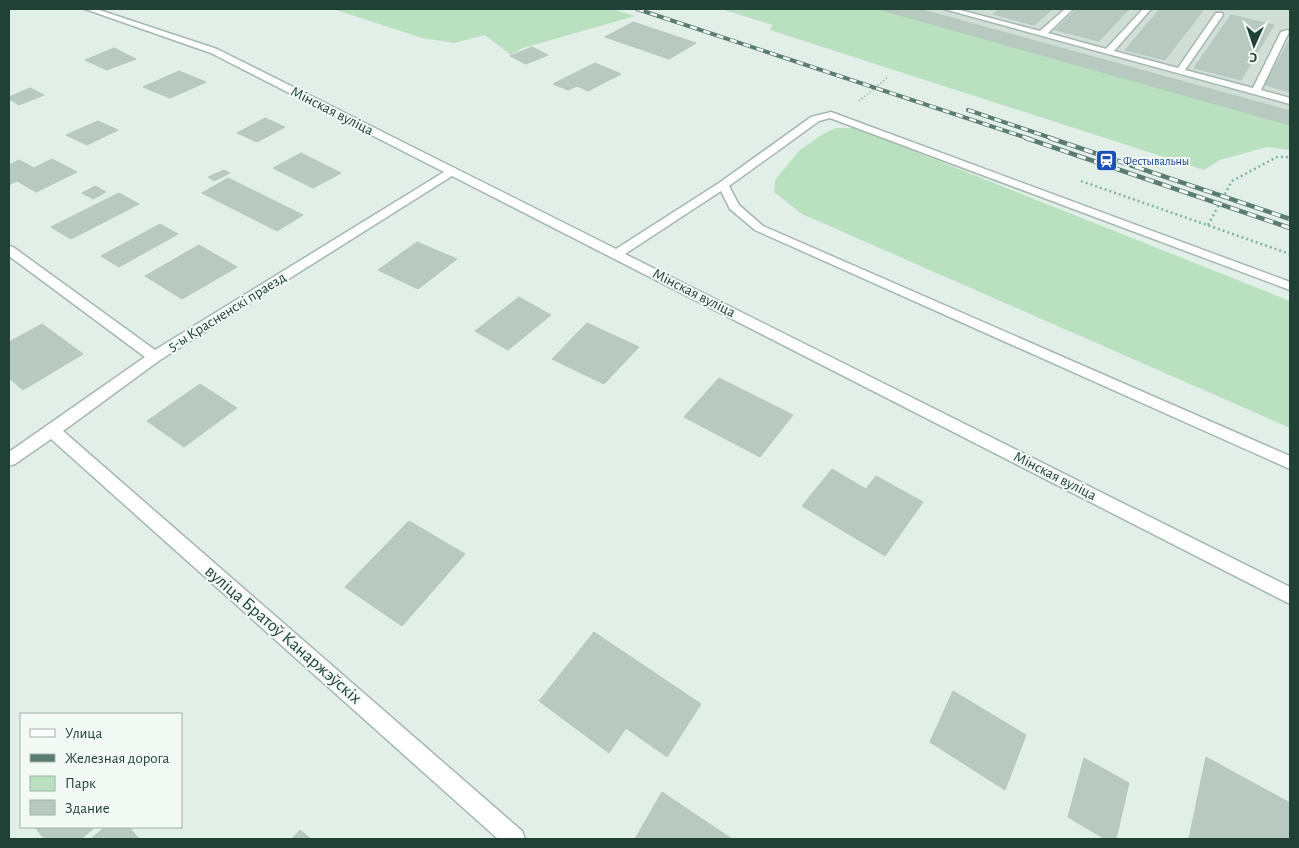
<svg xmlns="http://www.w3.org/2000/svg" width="1299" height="848" viewBox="0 0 1299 848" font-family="'Alegreya Sans',sans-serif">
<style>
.built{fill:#d0ded6}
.green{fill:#b9e1c0}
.building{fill:#b7c9c0;stroke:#b4c8be}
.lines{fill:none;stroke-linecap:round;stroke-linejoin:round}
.minor-casing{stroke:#a4b7af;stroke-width:3}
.path-far1{stroke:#7fb5a0;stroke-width:2;stroke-dasharray:1 2.5;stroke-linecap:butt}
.path{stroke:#7fb5a0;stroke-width:2.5;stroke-dasharray:2 3;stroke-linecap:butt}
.minor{fill:#fff;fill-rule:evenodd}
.rail-far1-casing{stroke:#5a7c71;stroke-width:4}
.rail-casing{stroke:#5a7c71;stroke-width:4.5}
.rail-far1{stroke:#f3faf6;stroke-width:2.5;stroke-dasharray:7;stroke-linecap:butt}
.rail{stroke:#f3faf6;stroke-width:3;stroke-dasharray:9;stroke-linecap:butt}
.labels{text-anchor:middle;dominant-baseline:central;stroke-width:4;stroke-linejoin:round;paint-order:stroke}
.far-transit-label{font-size:12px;fill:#164399;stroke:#f3faf6;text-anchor:start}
.street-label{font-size:15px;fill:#204135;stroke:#f3faf6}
.near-street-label{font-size:18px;fill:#204135;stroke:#f3faf6}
</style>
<rect width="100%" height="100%" fill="#e2eee8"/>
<path class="built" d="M 878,9 L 1290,9 L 1290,125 Z"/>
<g class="green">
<path d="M 333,9 L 612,9 L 635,16 L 523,48 L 511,55 L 485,35 L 454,43 L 422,38 Z"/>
<path d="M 721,9 L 878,9 L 1290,125 L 1290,150 L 1267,147 L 1220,160 L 1204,170 L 770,30 L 773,25 Z"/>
<path d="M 836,128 L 856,128 L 1290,301 L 1290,428 L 802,214 L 774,192 L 775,180 L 800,150 L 823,134 Z"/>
</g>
<g class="building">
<path d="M 878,9 L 919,9 L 1290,111 L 1290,125 Z"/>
<path d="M 1000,9 L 1053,9 L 1034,25 L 993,14 Z"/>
<path d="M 1077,9 L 1129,9 L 1099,41 L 1055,30 Z"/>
<path d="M 1160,9 L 1204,9 L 1165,60 L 1125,50 Z"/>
<path d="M 1231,15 L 1274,25 L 1241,80 L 1194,68 Z"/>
<path d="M 633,22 L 696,43 L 669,59 L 605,37 Z"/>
<path d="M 1290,39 L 1290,92 L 1265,85 Z"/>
<path d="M 532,47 L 548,55 L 526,64 L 510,56 Z"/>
<path d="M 114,48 L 136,59 L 107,70 L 85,60 Z"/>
<path d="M 595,63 L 621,74 L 588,91 L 577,86 L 568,90 L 553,84 Z"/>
<path d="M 179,71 L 206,82 L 170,98 L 143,87 Z"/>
<path d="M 30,88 L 44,95 L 19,105 L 9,99 L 9,97 Z"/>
<path d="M 265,118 L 285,127 L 257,142 L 237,133 Z"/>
<path d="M 98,121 L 118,130 L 87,145 L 66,135 Z"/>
<path d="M 301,153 L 341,173 L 313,188 L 273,168 Z"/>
<path d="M 52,159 L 77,172 L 36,192 L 17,181 L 9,185 L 9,165 L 19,160 L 34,168 Z"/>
<path d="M 224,170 L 230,173 L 214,181 L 208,177 Z"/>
<path d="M 228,178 L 303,215 L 277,231 L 202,193 Z"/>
<path d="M 95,186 L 106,192 L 93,199 L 82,193 Z"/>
<path d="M 119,193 L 139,204 L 71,239 L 51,227 Z"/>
<path d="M 160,224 L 178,234 L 119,267 L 101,256 Z"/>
<path d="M 417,242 L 457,259 L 418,289 L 378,270 Z"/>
<path d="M 199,245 L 237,267 L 182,299 L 145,276 Z"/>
<path d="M 519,297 L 551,315 L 508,350 L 475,331 Z"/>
<path d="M 587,323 L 639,347 L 604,384 L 552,359 Z"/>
<path d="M 42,324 L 83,354 L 23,390 L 9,378 L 9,342 Z"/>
<path d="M 719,378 L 793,415 L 760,457 L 684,417 Z"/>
<path d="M 200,384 L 237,408 L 184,447 L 147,421 Z"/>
<path d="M 832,469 L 866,489 L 876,476 L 923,502 L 885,556 L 802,506 Z"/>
<path d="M 409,521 L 465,554 L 402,626 L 345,587 Z"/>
<path d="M 594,632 L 701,704 L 667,757 L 626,728 L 609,753 L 539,701 Z"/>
<path d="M 953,691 L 1026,735 L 1005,790 L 930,742 Z"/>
<path d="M 1206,757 L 1290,803 L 1290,839 L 1189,839 Z"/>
<path d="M 1084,758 L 1129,783 L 1116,839 L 1105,839 L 1068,817 Z"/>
<path d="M 662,792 L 732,839 L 635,839 Z"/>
<path d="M 35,827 L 95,827 L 81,839 L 44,839 Z"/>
<path d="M 105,827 L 129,827 L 139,839 L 91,839 Z"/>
<path d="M 300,830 L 311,839 L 292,839 Z"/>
</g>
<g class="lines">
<defs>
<g id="minor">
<path d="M 85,9 L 96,9 L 217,49 L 616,249 L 719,183 L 811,117 L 831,112 L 1290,282 L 1290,290 L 830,118 L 819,121 L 729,186 L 739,205 L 763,226 L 1290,456 L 1290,469 L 755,230 L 730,209 L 721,191 L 625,254 L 1290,587 L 1290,604 L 452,176 L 160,360 L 63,431 L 522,831 L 525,839 L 498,839 L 51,439 L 15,464 L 9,466 L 9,452 L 145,357 L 9,256 L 9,246 L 13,247 L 155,350 L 444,172 L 211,53 Z"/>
<path d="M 944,9 L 956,9 L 1040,31 L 1065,9 L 1073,9 L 1048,33 L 1106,49 L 1143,9 L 1151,9 L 1114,51 L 1178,68 L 1216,13 L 1222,13 L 1223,15 L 1185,70 L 1253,88 L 1281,32 L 1288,30 L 1289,32 L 1261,90 L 1290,98 L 1290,104 Z"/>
</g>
</defs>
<use href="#minor" class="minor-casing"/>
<path class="path-far1" d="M 859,101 L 888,77"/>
<g class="path">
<path d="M 1081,181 L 1290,254"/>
<path d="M 1208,225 L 1232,181 L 1277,157 L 1290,157"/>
</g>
<use href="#minor" class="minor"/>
<defs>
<g id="rail-far1">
<path d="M 637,9 L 1030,139"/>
<path d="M 968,110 L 1054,139"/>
</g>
<g id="rail">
<path d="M 1026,138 L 1290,228"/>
<path d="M 1050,138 L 1290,219"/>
</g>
</defs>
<use href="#rail-far1" class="rail-far1-casing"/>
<use href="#rail" class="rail-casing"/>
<use href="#rail-far1" class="rail-far1"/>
<use href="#rail" class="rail"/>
</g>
<defs>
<symbol id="station-square" viewBox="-11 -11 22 22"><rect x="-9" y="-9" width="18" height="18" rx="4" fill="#1a4fb4" stroke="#f3faf6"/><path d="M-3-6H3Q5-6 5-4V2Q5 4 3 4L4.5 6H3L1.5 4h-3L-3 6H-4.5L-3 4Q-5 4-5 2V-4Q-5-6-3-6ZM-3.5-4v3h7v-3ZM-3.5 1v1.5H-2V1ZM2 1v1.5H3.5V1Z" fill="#fff"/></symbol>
</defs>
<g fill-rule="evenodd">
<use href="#station-square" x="1094" y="148" width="25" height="25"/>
</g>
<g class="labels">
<g class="far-transit-label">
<text x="1123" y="161">Фестывальны</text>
</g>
<g class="street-label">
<text transform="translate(332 111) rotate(27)">Мінская вуліца</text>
<text transform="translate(694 293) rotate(27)">Мінская вуліца</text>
<text transform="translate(227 312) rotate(-32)">5-ы Красненскі праезд</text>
<text transform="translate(1055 476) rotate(27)">Мінская вуліца</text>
</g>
<g class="near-street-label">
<text transform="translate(283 635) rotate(41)">вуліца Братоў Канаржэўскіх</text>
</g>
</g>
<rect width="1299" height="848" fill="none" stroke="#204135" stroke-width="20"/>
<rect x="20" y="713" width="162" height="115" fill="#f3faf6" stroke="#9fb0a9"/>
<rect x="30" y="729" width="25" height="8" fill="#ffffff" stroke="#9fb0a9"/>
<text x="65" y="738" font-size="15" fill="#204135">Улица</text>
<rect x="30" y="754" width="25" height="8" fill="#5a7c71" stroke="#9fb0a9"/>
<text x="65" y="763" font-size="15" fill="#204135">Железная дорога</text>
<rect x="30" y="776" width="25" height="15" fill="#b9e1c0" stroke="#9fb0a9"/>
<text x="65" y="788" font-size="15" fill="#204135">Парк</text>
<rect x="30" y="800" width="25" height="15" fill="#b7c9c0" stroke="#9fb0a9"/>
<text x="65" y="813" font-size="15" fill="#204135">Здание</text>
<g transform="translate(1254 45) rotate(183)" stroke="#f3faf6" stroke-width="4" paint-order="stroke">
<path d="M0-4L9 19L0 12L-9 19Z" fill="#204135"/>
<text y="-8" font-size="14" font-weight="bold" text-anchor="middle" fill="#204135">С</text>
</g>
</svg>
